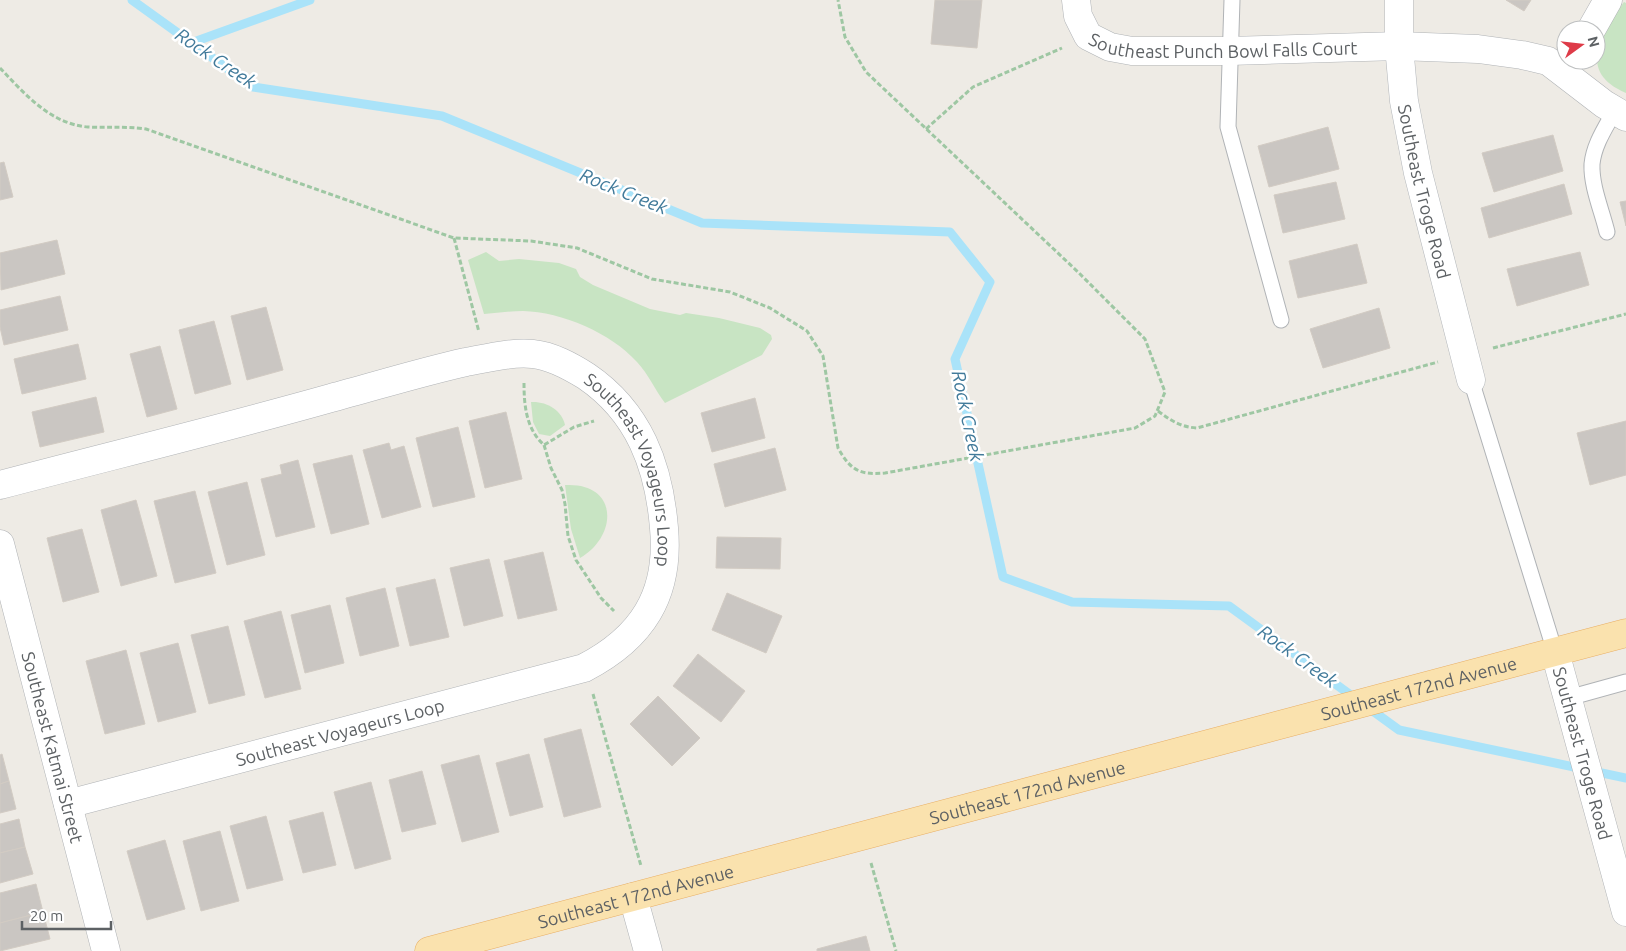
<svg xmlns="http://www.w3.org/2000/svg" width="1626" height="951" viewBox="0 0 1626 951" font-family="Ubuntu,sans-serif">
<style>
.green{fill:#c8e4c3}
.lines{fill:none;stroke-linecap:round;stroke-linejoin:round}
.stream{stroke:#aae3f9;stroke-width:9}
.building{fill:#cac6c2;stroke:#d2cbc3}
.lane-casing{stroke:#b0b3b6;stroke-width:17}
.street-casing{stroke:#b0b3b6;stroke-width:29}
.secondary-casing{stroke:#b1b5b9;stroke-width:29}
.primary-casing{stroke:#e8ae64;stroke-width:29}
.path{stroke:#9ec7a3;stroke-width:3;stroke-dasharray:5 2.5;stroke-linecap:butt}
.lane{stroke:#fff;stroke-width:15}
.street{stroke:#fff;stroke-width:28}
.secondary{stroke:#fff;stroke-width:28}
.primary{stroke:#fae2ae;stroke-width:28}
.labels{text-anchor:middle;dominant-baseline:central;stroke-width:5;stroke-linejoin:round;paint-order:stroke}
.street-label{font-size:18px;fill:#5d6164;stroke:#fff}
.water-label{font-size:19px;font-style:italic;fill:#417a9a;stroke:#fff}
</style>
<rect width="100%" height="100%" fill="#eeebe5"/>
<g class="green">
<path d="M 1624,2 L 1626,3 L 1626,93 C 1576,72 1601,34 1624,2 Z"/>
<path d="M 486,252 L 499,261 L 519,259 L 559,263 L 576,269 L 580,277 L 593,285 L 650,309 L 680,315 L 686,313 L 719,318 L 760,328 L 771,335 L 772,339 L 762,355 L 665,403 C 655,390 649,375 637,362 C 611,333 562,312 523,311 C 510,311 497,313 484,314 L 468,260 Z"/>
<path d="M 531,402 C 546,401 562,410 565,425 L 550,436 L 539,434 L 533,422 Z"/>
<path d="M 565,485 C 618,482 619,535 580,558 L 571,529 Z"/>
</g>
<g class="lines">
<g class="stream">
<path d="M 132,0 L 253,87 L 442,116 L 702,223 L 950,232 L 990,282 L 955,359 L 1003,577 L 1072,602 L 1229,606 L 1356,699"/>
<path d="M 191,43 L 310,0"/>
<path d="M 1366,706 L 1399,730 L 1626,778"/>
</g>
</g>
<g class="building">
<path d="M 935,0 L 982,0 L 977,48 L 931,44 Z"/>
<path d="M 1506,0 L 1531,0 L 1524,11 Z"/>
<path d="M 1328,127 L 1339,169 L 1269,187 L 1258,146 Z"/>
<path d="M 1553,135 L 1563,171 L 1494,192 L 1482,153 Z"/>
<path d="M 4,162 L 13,197 L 0,200 L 0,163 Z"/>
<path d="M 1336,182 L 1345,219 L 1283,233 L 1274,195 Z"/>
<path d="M 1564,184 L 1572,214 L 1489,238 L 1481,208 Z"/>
<path d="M 1626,201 L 1626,226 L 1620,202 Z"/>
<path d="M 57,240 L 65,274 L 1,290 L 0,253 Z"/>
<path d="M 1357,244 L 1367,283 L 1298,298 L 1289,261 Z"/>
<path d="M 1580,252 L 1589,285 L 1517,306 L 1507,269 Z"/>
<path d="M 60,296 L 68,330 L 4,345 L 0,327 L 0,310 Z"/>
<path d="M 266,307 L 283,370 L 247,380 L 231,316 Z"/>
<path d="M 1379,308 L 1390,348 L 1323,368 L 1310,329 Z"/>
<path d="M 214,321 L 231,384 L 195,394 L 179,330 Z"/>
<path d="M 78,344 L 86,379 L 22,394 L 14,359 Z"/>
<path d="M 160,346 L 177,409 L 147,417 L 130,354 Z"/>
<path d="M 96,397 L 104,432 L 40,447 L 32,412 Z"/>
<path d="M 755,398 L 765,438 L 712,452 L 701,413 Z"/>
<path d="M 506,412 L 522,479 L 485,488 L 469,421 Z"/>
<path d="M 1626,421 L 1626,475 L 1590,485 L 1577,433 Z"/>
<path d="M 458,427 L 475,497 L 433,507 L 416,438 Z"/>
<path d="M 389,443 L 391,450 L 404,446 L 421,507 L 382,518 L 363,450 Z"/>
<path d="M 775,448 L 786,490 L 725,507 L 714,464 Z"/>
<path d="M 352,455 L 369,524 L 331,534 L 313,464 Z"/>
<path d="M 298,460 L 315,527 L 276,537 L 261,479 L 282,474 L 280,465 Z"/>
<path d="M 247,482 L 265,555 L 227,565 L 208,492 Z"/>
<path d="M 195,491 L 216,573 L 175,583 L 154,501 Z"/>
<path d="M 136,500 L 157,576 L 121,586 L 101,510 Z"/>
<path d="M 82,529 L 99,592 L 63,602 L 47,538 Z"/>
<path d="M 717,537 L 781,538 L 780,569 L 716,568 Z"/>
<path d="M 543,552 L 557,610 L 518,619 L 504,561 Z"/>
<path d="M 489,559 L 503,616 L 464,626 L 450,568 Z"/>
<path d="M 435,579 L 449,637 L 410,646 L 396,588 Z"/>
<path d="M 385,588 L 399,646 L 360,656 L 346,598 Z"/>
<path d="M 727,593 L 782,616 L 766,653 L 712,630 Z"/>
<path d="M 330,605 L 344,663 L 305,673 L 291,615 Z"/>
<path d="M 281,611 L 301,689 L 265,698 L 244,621 Z"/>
<path d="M 228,626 L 245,695 L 209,704 L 191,635 Z"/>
<path d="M 178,643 L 196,712 L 158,722 L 140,653 Z"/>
<path d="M 126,650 L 145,724 L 105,734 L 86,661 Z"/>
<path d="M 698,654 L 745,691 L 721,722 L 673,686 Z"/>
<path d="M 658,696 L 700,738 L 672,766 L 630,724 Z"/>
<path d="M 581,729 L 601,807 L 564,817 L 544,739 Z"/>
<path d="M 2,754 L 9,781 L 0,784 L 0,755 Z"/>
<path d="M 529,754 L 543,807 L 510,816 L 496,763 Z"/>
<path d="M 479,755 L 499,832 L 462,842 L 441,765 Z"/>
<path d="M 422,771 L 436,824 L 402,832 L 389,780 Z"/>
<path d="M 9,781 L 16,809 L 0,813 L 0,784 Z"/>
<path d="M 371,782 L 391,859 L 355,869 L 334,792 Z"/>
<path d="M 323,812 L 336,865 L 303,873 L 289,821 Z"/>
<path d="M 266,816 L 283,880 L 247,889 L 230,826 Z"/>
<path d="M 19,819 L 25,847 L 0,853 L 0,824 Z"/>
<path d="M 220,831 L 239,901 L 201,911 L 183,841 Z"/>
<path d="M 165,840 L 185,909 L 147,920 L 127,851 Z"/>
<path d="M 25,847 L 33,874 L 0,883 L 0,853 Z"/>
<path d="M 36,884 L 43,912 L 0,923 L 0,893 Z"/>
<path d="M 43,912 L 50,939 L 0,951 L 0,923 Z"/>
<path d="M 866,936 L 870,951 L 817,951 L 817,949 Z"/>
</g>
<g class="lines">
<defs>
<g id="lane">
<path d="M 1232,0 L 1228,127 L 1281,320"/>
<path d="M 1607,232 C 1602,211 1591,186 1592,164 C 1594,144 1606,127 1615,110"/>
<path d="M 1471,380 L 1555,652"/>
<path d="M 1568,698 L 1626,682"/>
</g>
<g id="street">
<path id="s1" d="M 1076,0 L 1078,16 L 1088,36 L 1110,47 L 1132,51 L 1229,51 L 1399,46 L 1478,49 L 1522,55 L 1548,61 L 1604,104 L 1626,117"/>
<path d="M 1591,30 L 1608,0"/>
<path id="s2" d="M 0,485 C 110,456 221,429 331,398 C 376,386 421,372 466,362 C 488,358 510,352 533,354 C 552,356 570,366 586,376 C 639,412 659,466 664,528 C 670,595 642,638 584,668 L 68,804"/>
<path id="s3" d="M 0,544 L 106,951"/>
<path id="s4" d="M 1555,652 L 1626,912"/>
<path d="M 633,897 L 648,951"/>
</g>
<g id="secondary">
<path id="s5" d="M 1399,0 L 1399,46 L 1404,101 L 1418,173 L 1471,380"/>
</g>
<g id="primary">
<path id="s6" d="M 429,951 L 1626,633"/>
</g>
</defs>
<use href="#lane" class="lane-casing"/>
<use href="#street" class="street-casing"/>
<use href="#secondary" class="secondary-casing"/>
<use href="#primary" class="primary-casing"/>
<g class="path">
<path d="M 0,68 C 24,93 50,124 88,127 C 108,128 126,126 146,129 L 454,238 L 531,241 L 577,248 L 652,279 L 730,292 L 770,308 L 807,331 L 823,356 L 838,448 C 851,471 860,475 885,473 L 1135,428 L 1155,416 L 1165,392 L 1145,339 L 1078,272 L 866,72 L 845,37 L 838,0"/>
<path d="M 926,129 L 973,87 L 1062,48"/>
<path d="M 454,238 L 479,332"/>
<path d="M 1493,348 L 1626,314"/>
<path d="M 524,383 C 524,405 526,429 544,445 L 574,427 L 594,421"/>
<path d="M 1158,411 C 1170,420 1180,427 1197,428 L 1438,362"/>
<path d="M 544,445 L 551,468 L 562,490 L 565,504 L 568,536 L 576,560 L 601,598 L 614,611"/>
<path d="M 593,694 L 641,866"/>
<path d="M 871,863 L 896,951"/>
</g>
<use href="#lane" class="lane"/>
<use href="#street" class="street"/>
<use href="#secondary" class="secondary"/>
<use href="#primary" class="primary"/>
</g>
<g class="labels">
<g class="street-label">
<text stroke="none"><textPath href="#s1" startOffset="176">Southeast Punch Bowl Falls Court</textPath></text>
<text stroke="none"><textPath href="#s5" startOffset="194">Southeast Troge Road</textPath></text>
<text stroke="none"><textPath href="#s2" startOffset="716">Southeast Voyageurs Loop</textPath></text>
<text stroke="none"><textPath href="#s6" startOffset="1024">Southeast 172nd Avenue</textPath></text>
<text transform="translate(340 732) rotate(-15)">Southeast Voyageurs Loop</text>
<text stroke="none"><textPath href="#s3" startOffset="210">Southeast Katmai Street</textPath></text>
<text stroke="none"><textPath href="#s4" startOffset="105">Southeast Troge Road</textPath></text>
<text stroke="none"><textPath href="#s6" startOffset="619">Southeast 172nd Avenue</textPath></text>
<text stroke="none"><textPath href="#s6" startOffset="214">Southeast 172nd Avenue</textPath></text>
</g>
<g class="water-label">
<text transform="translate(216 58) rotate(34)">Rock Creek</text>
<text transform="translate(624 191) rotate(22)">Rock Creek</text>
<text transform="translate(968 416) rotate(78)">Rock Creek</text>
<text transform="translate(1298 656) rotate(36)">Rock Creek</text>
</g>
</g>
<g transform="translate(1581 45) rotate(75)"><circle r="24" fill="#ffffff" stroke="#bec0c1"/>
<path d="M0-4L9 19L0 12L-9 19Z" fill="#de3b48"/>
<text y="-8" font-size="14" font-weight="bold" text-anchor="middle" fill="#5d6164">N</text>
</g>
<path d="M22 921v8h89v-8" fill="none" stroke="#5d6164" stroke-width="2.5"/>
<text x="30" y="921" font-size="15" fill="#5d6164" stroke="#ffffff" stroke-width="4" paint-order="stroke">20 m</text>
</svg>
